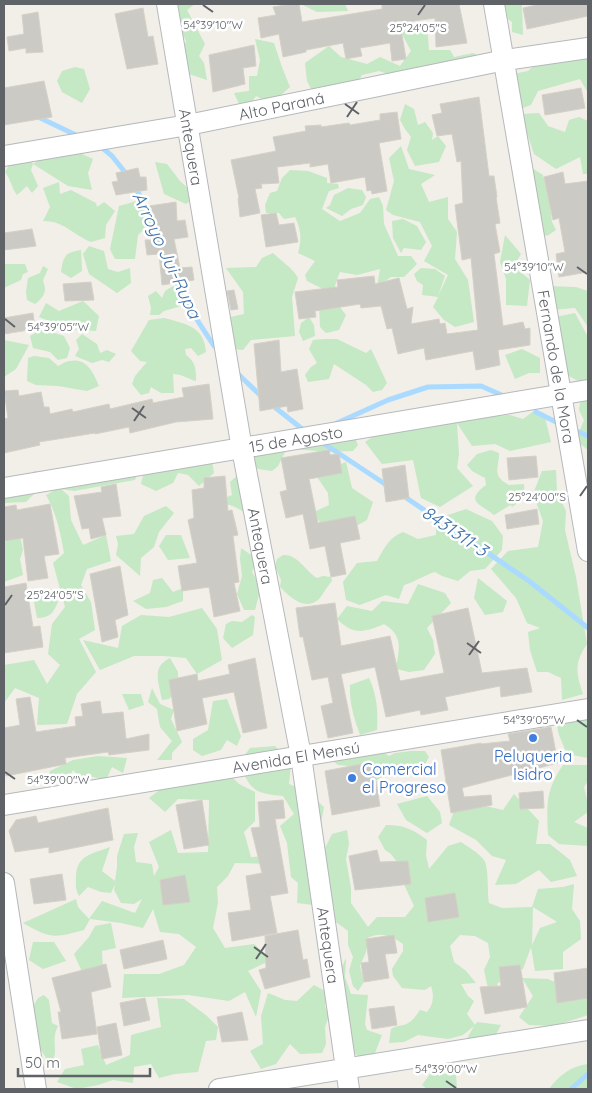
<svg xmlns="http://www.w3.org/2000/svg" width="592" height="1093" viewBox="0 0 592 1093" font-family="Quicksand,sans-serif">
<style>
.green{fill:#c5e8c5;fill-rule:evenodd}
.lines{fill:none;stroke-linecap:round;stroke-linejoin:round}
.stream{stroke:#aadaff;stroke-width:5}
.building{fill:#cccac5;stroke:#d6d1c6}
.street-casing{stroke:#b5b8bc;stroke-width:22}
.street{stroke:#fff;stroke-width:20}
.ticks{fill:none;stroke:#5f6368;stroke-width:2}
.shop-dot{fill:#3f7fe0;stroke:#fff;stroke-width:2}
.labels{text-anchor:middle;dominant-baseline:central;stroke-width:5;stroke-linejoin:round;paint-order:stroke}
.street-label{font-size:16px;fill:#5f6368;stroke:#fff}
.shop-label{font-size:16px;fill:#366cbe;stroke:#fff}
.water-label{font-size:18px;font-style:italic;fill:#4174aa;stroke:#fff}
.ticks-label{font-size:12px;text-anchor:middle;fill:#5f6368;stroke:#fff;stroke-width:5;stroke-linejoin:round;paint-order:stroke}
</style>
<rect width="100%" height="100%" fill="#f1efe8"/>
<g class="green">
<path d="M 173,4 L 195,4 L 187,10 L 205,44 L 199,56 L 204,63 L 207,80 L 186,73 L 181,58 L 186,41 L 179,26 Z"/>
<path d="M 301,4 L 345,4 L 348,11 L 317,12 Z"/>
<path d="M 500,4 L 522,5 L 523,35 L 512,32 L 512,22 L 502,15 Z"/>
<path d="M 416,25 L 427,26 L 429,50 L 450,50 L 454,57 L 473,53 L 480,56 L 391,75 L 379,71 L 362,75 L 355,88 L 313,93 L 307,81 L 305,63 L 329,46 L 341,57 L 367,64 L 380,57 L 400,66 L 411,51 L 401,32 Z"/>
<path d="M 255,39 L 274,43 L 282,67 L 290,87 L 280,96 L 267,102 L 256,96 L 248,107 L 240,106 L 234,93 L 249,91 L 249,76 L 257,76 L 260,60 Z"/>
<path d="M 588,56 L 588,93 L 580,79 L 538,91 L 531,105 L 523,108 L 511,99 L 508,75 L 528,71 L 541,59 Z"/>
<path d="M 75,67 L 84,69 L 90,89 L 82,103 L 62,92 L 57,81 L 62,71 Z"/>
<path d="M 405,104 L 414,109 L 418,125 L 425,122 L 433,133 L 432,140 L 438,136 L 446,146 L 439,162 L 415,166 L 407,150 L 411,137 L 405,129 L 400,120 Z"/>
<path d="M 539,113 L 548,126 L 565,132 L 569,120 L 579,117 L 588,121 L 588,174 L 583,174 L 580,157 L 556,169 L 534,154 L 524,124 L 523,114 Z"/>
<path d="M 401,146 L 409,169 L 435,175 L 421,184 L 429,202 L 448,197 L 448,219 L 457,232 L 455,259 L 468,280 L 474,322 L 455,327 L 444,320 L 433,307 L 438,297 L 422,295 L 423,285 L 417,281 L 414,274 L 421,268 L 435,269 L 445,276 L 438,296 L 448,275 L 424,261 L 432,246 L 420,222 L 393,215 L 386,210 L 394,181 L 389,158 Z"/>
<path d="M 69,148 L 93,159 L 88,173 L 92,190 L 68,186 L 33,164 L 31,170 L 38,186 L 32,193 L 27,186 L 17,195 C 11,187 11,180 5,172 L 13,158 L 28,155 L 33,164 L 46,156 Z"/>
<path d="M 155,162 L 167,164 L 180,181 L 196,196 L 186,204 L 164,194 Z"/>
<path d="M 532,168 L 543,175 L 549,198 L 552,222 L 556,230 L 547,236 L 540,233 L 524,173 Z"/>
<path d="M 290,170 L 308,171 L 327,178 L 327,183 L 338,184 L 339,188 L 329,191 L 322,209 L 340,221 L 360,213 L 370,199 L 379,197 L 383,206 L 384,224 L 398,256 L 411,256 L 417,264 L 404,277 L 391,277 L 377,287 L 380,269 L 357,275 L 340,272 C 331,293 333,298 346,315 L 339,330 L 326,333 L 320,327 L 319,305 L 323,289 L 307,281 L 305,275 L 315,261 L 298,253 C 302,239 301,229 295,217 L 284,219 L 279,213 L 266,213 L 265,205 L 270,193 L 277,191 L 282,178 Z"/>
<path d="M 59,182 L 60,194 L 71,190 L 96,203 L 97,207 L 104,202 L 115,211 L 106,225 L 105,238 L 91,242 C 74,235 62,220 43,221 L 50,207 L 43,188 Z"/>
<path d="M 348,188 L 362,190 L 366,197 L 363,205 L 351,209 L 342,216 L 326,208 L 330,205 L 334,195 Z"/>
<path d="M 137,201 L 152,222 L 138,235 L 135,259 L 115,259 L 110,249 L 119,206 Z"/>
<path d="M 403,219 L 417,226 L 426,242 L 421,250 L 404,248 L 401,253 L 393,238 L 392,221 Z"/>
<path d="M 505,235 L 521,254 L 514,266 L 530,280 L 527,306 L 506,305 L 506,279 L 500,262 Z"/>
<path d="M 89,246 L 104,251 L 108,269 L 118,272 L 130,268 L 131,283 L 117,293 L 89,274 L 83,254 Z"/>
<path d="M 81,250 L 82,271 L 71,278 L 61,272 C 63,257 65,252 81,250 Z"/>
<path d="M 273,253 C 282,262 292,267 298,278 L 292,297 L 295,336 L 251,340 L 243,350 L 233,349 L 226,318 L 244,314 L 243,292 L 226,268 L 256,267 L 262,258 Z"/>
<path d="M 4,264 L 25,264 L 28,272 L 23,274 L 21,280 L 4,288 Z"/>
<path d="M 43,266 L 48,269 L 43,280 C 47,292 45,296 35,304 L 27,300 L 26,292 L 28,278 L 40,273 Z"/>
<path d="M 173,286 L 191,315 L 181,306 L 164,311 L 159,315 L 150,315 L 151,308 L 148,296 L 156,291 L 162,298 L 165,291 Z"/>
<path d="M 548,286 L 576,287 L 588,291 L 588,327 L 575,308 L 552,310 Z"/>
<path d="M 83,301 L 99,316 L 96,331 L 69,329 L 39,317 L 46,303 L 59,311 Z"/>
<path d="M 575,313 L 588,337 L 588,382 L 584,384 L 557,370 L 555,317 Z"/>
<path d="M 309,317 L 314,325 L 315,336 L 303,341 L 299,332 L 301,323 Z"/>
<path d="M 164,318 C 186,324 204,326 206,352 L 198,356 L 191,348 L 185,349 L 186,355 C 196,362 196,370 196,381 C 188,379 182,374 173,374 L 174,393 L 161,393 L 151,387 L 149,393 L 141,395 L 132,384 L 135,376 L 147,362 L 140,361 L 131,351 L 149,320 Z"/>
<path d="M 42,329 L 64,336 L 70,348 L 67,358 L 58,360 L 50,352 L 33,348 L 30,336 Z"/>
<path d="M 82,334 L 97,344 L 100,353 L 107,350 L 116,354 L 109,362 L 102,360 L 92,363 L 75,356 L 79,349 L 76,340 Z"/>
<path d="M 325,339 L 337,339 L 366,353 L 371,349 L 387,383 L 382,390 L 373,392 L 366,385 L 334,364 L 329,379 L 308,382 L 305,375 L 311,367 L 317,363 L 309,349 L 313,340 Z"/>
<path d="M 4,340 L 29,345 L 16,369 L 4,377 Z"/>
<path d="M 522,349 L 540,358 L 540,373 L 529,373 L 515,379 L 505,355 Z"/>
<path d="M 34,356 L 49,358 L 58,366 C 62,364 66,361 70,361 C 87,357 94,374 99,386 L 87,391 L 58,386 L 36,385 L 27,381 L 28,358 Z"/>
<path d="M 588,397 L 588,450 L 579,443 L 578,435 L 584,420 L 579,410 L 580,403 Z"/>
<path d="M 535,410 L 544,413 L 551,442 L 510,451 L 495,444 L 472,446 L 457,423 L 459,454 L 457,468 L 473,486 L 440,507 L 421,498 L 413,460 L 382,464 L 365,442 L 381,431 L 494,416 L 510,415 L 523,419 Z"/>
<path d="M 355,438 L 358,445 L 353,451 L 330,452 L 293,449 L 285,452 L 278,466 L 272,471 L 258,469 L 252,463 L 252,455 Z"/>
<path d="M 197,445 L 210,449 L 214,473 L 199,486 L 188,475 L 178,473 L 173,483 L 156,491 L 141,484 L 147,459 L 157,452 L 174,455 L 177,448 L 193,451 Z"/>
<path d="M 491,450 L 499,453 C 499,469 491,475 509,485 L 524,484 C 525,496 522,501 512,507 L 511,505 C 504,508 500,512 494,515 C 482,505 463,502 486,485 L 485,478 L 472,471 L 467,465 L 477,454 Z"/>
<path d="M 128,457 L 141,466 L 135,480 L 74,491 L 61,489 L 69,496 L 71,520 L 83,545 L 106,535 L 111,561 L 87,569 L 81,585 L 91,602 L 95,630 L 79,639 L 96,672 L 77,694 L 67,724 L 37,725 L 39,698 L 15,688 L 4,703 L 4,665 L 34,660 L 47,684 L 60,665 L 48,654 L 52,624 L 65,607 L 53,563 L 64,553 C 60,531 57,515 46,495 L 57,489 L 42,486 L 26,502 L 4,503 L 4,494 L 17,497 L 34,471 L 65,474 Z"/>
<path d="M 346,462 L 352,488 L 373,502 L 367,520 L 356,526 L 322,526 L 314,512 L 329,505 L 328,493 L 315,474 Z"/>
<path d="M 556,470 L 557,492 L 566,511 L 565,530 L 576,577 L 587,644 C 574,663 576,673 583,694 L 562,700 L 561,678 L 548,672 L 537,672 L 530,650 L 528,632 L 540,628 L 527,623 L 516,598 L 491,569 L 508,551 L 538,547 L 543,521 L 533,494 L 542,471 Z"/>
<path d="M 239,474 L 244,512 L 235,507 L 218,501 L 232,495 L 230,482 Z"/>
<path d="M 166,506 L 174,513 L 159,532 L 154,547 L 141,558 L 140,576 L 116,555 L 118,544 L 116,536 L 134,534 L 144,516 Z"/>
<path d="M 466,509 L 492,521 L 503,536 L 502,550 L 485,569 L 470,571 L 458,581 L 442,576 L 435,572 C 424,575 415,582 404,585 L 399,599 L 386,595 L 360,605 L 346,600 L 343,582 L 357,563 L 377,561 C 384,549 389,537 403,532 L 418,539 L 436,535 L 436,527 L 448,515 Z"/>
<path d="M 20,535 L 23,550 L 20,559 L 23,575 L 4,582 L 4,542 L 15,538 Z"/>
<path d="M 166,535 L 181,535 L 190,558 L 168,560 L 159,546 Z"/>
<path d="M 241,548 L 257,559 L 252,572 L 261,587 L 255,610 L 244,610 L 237,594 L 242,576 L 240,559 Z"/>
<path d="M 283,555 C 298,554 305,571 317,578 L 323,576 L 331,577 L 332,581 C 327,586 323,595 318,600 C 304,611 290,597 280,587 L 281,580 L 275,566 L 277,559 Z"/>
<path d="M 162,578 L 173,592 L 183,588 L 183,601 L 166,607 L 146,609 L 133,601 L 150,593 L 153,580 Z"/>
<path d="M 478,578 L 507,601 L 503,612 L 485,615 L 474,598 Z"/>
<path d="M 418,584 L 445,593 L 451,603 L 427,628 L 433,640 L 435,654 L 424,670 L 409,672 L 396,669 C 399,649 404,636 384,624 C 365,632 354,636 337,619 L 347,606 L 372,611 L 382,601 L 408,604 Z"/>
<path d="M 49,590 L 58,602 C 53,613 50,618 37,618 L 34,602 L 40,598 L 41,593 Z"/>
<path d="M 202,608 L 217,629 L 222,660 L 197,674 L 186,658 L 163,656 L 134,656 L 100,670 L 83,640 L 118,648 L 122,626 L 141,615 L 169,617 Z"/>
<path d="M 252,615 L 255,617 L 253,635 L 232,648 L 223,638 L 226,624 L 232,621 L 242,622 Z"/>
<path d="M 170,658 L 178,672 L 178,689 L 169,699 L 162,700 C 159,682 151,667 170,658 Z"/>
<path d="M 369,678 C 377,695 378,711 377,730 L 360,735 C 354,718 349,702 350,685 Z"/>
<path d="M 152,688 L 160,704 L 174,710 L 171,719 L 182,742 L 172,753 L 172,760 L 157,760 L 172,741 L 160,727 L 157,709 L 148,702 Z"/>
<path d="M 122,694 L 141,694 L 144,705 L 129,710 Z"/>
<path d="M 227,699 L 241,736 L 237,746 L 227,740 L 221,750 L 202,756 L 193,750 L 193,739 L 208,730 L 213,701 Z"/>
<path d="M 587,701 L 588,702 L 588,758 L 567,754 L 559,735 L 552,705 Z"/>
<path d="M 275,746 L 291,764 L 289,784 L 306,791 L 324,807 L 319,834 L 327,863 L 325,848 L 332,834 L 347,830 L 349,844 L 346,859 L 351,888 L 351,903 L 368,927 L 377,917 L 405,917 L 414,906 L 402,880 L 400,866 L 391,854 L 385,850 L 378,837 L 386,825 C 403,825 413,829 427,840 L 426,855 L 429,869 L 448,846 L 461,842 C 468,847 479,853 484,860 C 489,867 487,891 489,903 L 502,908 L 532,907 L 538,889 L 563,887 L 574,884 L 572,909 L 580,921 L 581,939 L 563,952 L 563,969 L 535,971 L 531,947 L 523,969 L 508,974 L 497,984 L 502,999 L 489,991 L 487,984 L 484,970 L 490,957 L 488,943 L 475,936 L 460,935 L 450,946 L 454,962 L 466,971 L 476,983 L 461,984 L 468,996 L 474,1001 L 467,1014 L 475,1025 L 477,1022 L 501,1025 L 490,1046 L 464,1044 L 474,1026 L 463,1035 L 448,1039 L 418,1035 L 404,1042 L 389,1043 L 391,1029 C 396,1026 398,1026 404,1025 C 411,1023 416,1016 420,1010 L 427,1012 C 434,1004 434,995 431,986 L 425,990 L 402,988 L 393,976 L 392,969 L 403,951 L 403,944 C 391,935 379,931 366,939 C 370,949 363,957 360,966 L 364,982 L 358,991 L 353,986 L 349,971 L 353,957 L 348,945 L 348,931 L 336,922 L 331,908 L 328,868 L 313,905 L 297,903 L 298,883 L 291,877 L 287,843 L 280,826 L 294,814 L 283,796 C 254,793 251,791 239,763 L 250,748 ZM 533,907 L 557,922 L 540,928 L 532,945 Z"/>
<path d="M 411,751 L 425,751 L 429,757 L 425,764 L 404,775 L 405,774 L 391,772 L 371,783 L 354,772 L 349,766 L 338,765 L 332,760 L 383,752 L 389,756 L 395,753 Z"/>
<path d="M 98,756 L 127,758 L 123,773 L 112,767 L 106,780 L 93,777 L 80,777 L 73,770 L 66,782 L 48,782 L 50,771 L 73,760 Z"/>
<path d="M 563,765 L 588,765 L 588,781 L 584,787 L 588,804 L 588,812 L 574,822 L 588,828 L 588,846 L 559,844 L 548,835 C 547,805 545,791 563,765 Z"/>
<path d="M 224,769 L 239,784 L 255,792 L 255,821 L 244,832 L 251,857 L 273,856 L 277,864 L 235,863 L 228,876 L 217,887 L 218,903 L 213,928 L 225,948 L 254,944 L 271,960 L 248,971 L 261,991 L 256,1017 L 245,992 L 229,1001 L 188,995 L 122,998 L 124,974 L 159,974 L 184,965 L 196,947 L 179,934 L 160,932 L 153,909 L 143,928 L 121,923 L 90,919 L 84,930 C 54,938 51,939 23,923 L 76,899 L 78,907 L 89,919 L 102,901 L 135,913 L 142,899 L 134,904 L 121,903 L 114,890 L 115,884 L 111,893 L 101,892 L 88,887 L 79,896 C 75,889 76,884 76,876 C 77,855 92,854 110,847 L 102,871 L 115,881 L 117,867 L 117,856 L 124,834 L 138,833 L 134,847 L 136,862 L 152,864 L 154,876 L 159,867 L 149,842 L 171,830 L 178,853 L 208,852 L 209,800 L 178,799 L 165,812 L 149,798 L 162,788 L 182,787 L 207,772 Z"/>
<path d="M 514,794 L 539,821 L 536,844 L 550,844 L 570,860 L 577,876 L 551,882 L 539,870 L 516,884 L 495,885 L 506,860 L 492,856 L 476,840 L 449,825 L 456,805 L 485,806 L 503,810 Z"/>
<path d="M 427,796 L 440,812 L 442,823 L 427,833 L 406,820 L 397,804 Z"/>
<path d="M 111,923 L 116,948 L 102,951 L 103,970 L 83,974 L 74,954 L 89,937 L 95,926 Z"/>
<path d="M 33,942 L 54,942 L 66,961 L 43,969 L 29,960 Z"/>
<path d="M 346,958 L 345,977 L 351,994 L 368,995 L 365,1024 L 367,1030 L 382,1035 L 373,1058 L 363,1059 L 349,1050 L 351,1026 L 338,1010 L 339,973 Z"/>
<path d="M 522,978 L 548,979 L 569,988 L 588,989 L 588,1015 L 554,1026 L 529,1025 L 519,1017 L 533,996 Z"/>
<path d="M 314,985 L 327,992 L 325,1006 L 329,1016 L 325,1027 L 326,1044 L 322,1053 L 300,1054 L 290,1044 L 276,1064 L 261,1069 L 250,1051 L 263,1044 L 261,1016 L 268,993 L 285,1000 L 297,1001 Z"/>
<path d="M 44,995 L 49,1000 L 52,1023 L 58,1026 C 49,1043 62,1054 48,1065 L 46,1058 L 38,1045 L 31,1010 L 38,998 Z"/>
<path d="M 157,998 L 184,999 L 207,1016 L 218,1027 L 216,1040 L 206,1041 L 198,1072 L 175,1074 L 159,1078 L 151,1064 L 134,1067 L 133,1083 L 113,1080 L 98,1085 L 77,1089 L 57,1082 L 65,1069 L 84,1065 L 81,1049 L 98,1045 L 106,1065 L 130,1055 L 131,1035 L 161,1027 Z"/>
<path d="M 588,1064 L 588,1089 L 549,1089 C 558,1076 571,1066 588,1064 Z"/>
<path d="M 430,1074 L 456,1074 L 457,1089 L 427,1089 L 422,1085 Z"/>
</g>
<g class="lines">
<g class="stream">
<path d="M 36,116 L 78,136"/>
<path d="M 100,146 L 112,156 L 128,176"/>
<path d="M 134,185 L 153,220"/>
<path d="M 175,277 L 183,298 L 214,346"/>
<path d="M 235,371 L 263,398"/>
<path d="M 272,405 L 306,432"/>
<path d="M 536,412 L 560,424"/>
<path d="M 337,423 L 388,400 L 428,387 L 481,386 L 506,397"/>
<path d="M 572,429 L 588,436"/>
<path d="M 320,441 L 388,486"/>
<path d="M 402,495 L 529,581 L 588,628"/>
<path d="M 571,1089 L 588,1074"/>
</g>
</g>
<g class="building">
<path d="M 293,4 L 299,4 L 302,22 L 382,9 L 382,4 L 459,4 L 467,43 L 436,47 L 435,18 L 400,23 L 406,59 L 392,61 L 390,43 L 360,48 L 362,56 L 346,59 L 343,43 L 306,50 L 306,52 L 283,57 L 279,34 L 261,38 L 258,18 L 276,15 L 273,7 Z"/>
<path d="M 541,4 L 588,4 L 588,16 L 527,29 L 523,8 Z"/>
<path d="M 143,8 L 148,37 L 153,36 L 158,64 L 127,69 L 115,14 Z"/>
<path d="M 38,12 L 43,52 L 26,53 L 26,48 L 9,51 L 7,37 L 24,34 L 22,15 Z"/>
<path d="M 254,45 L 256,66 L 243,68 L 245,84 L 213,92 L 209,55 Z"/>
<path d="M 44,81 L 52,117 L 4,125 L 4,88 Z"/>
<path d="M 581,88 L 585,108 L 545,115 L 542,95 Z"/>
<path d="M 479,97 L 489,176 L 494,176 L 497,197 L 496,197 L 500,223 L 495,224 L 500,252 L 494,254 L 503,326 L 523,322 L 525,329 L 530,328 L 530,345 L 498,350 L 500,365 L 476,370 L 473,351 L 426,360 L 424,348 L 398,354 L 392,328 L 387,329 L 381,306 L 361,308 L 360,304 L 315,311 L 316,317 L 299,319 L 295,292 L 338,287 L 337,280 L 374,276 L 375,284 L 399,278 L 407,309 L 413,307 L 411,324 L 439,319 L 440,324 L 445,323 L 447,334 L 478,330 L 471,258 L 462,260 L 455,205 L 463,203 L 461,161 L 457,162 L 452,134 L 437,136 L 432,115 L 442,113 L 440,104 Z"/>
<path d="M 397,112 L 401,139 L 379,143 L 387,191 L 372,194 L 371,190 L 367,191 L 365,177 L 331,183 L 328,164 L 310,167 L 310,163 L 277,167 L 279,183 L 261,184 L 262,188 L 255,189 L 260,213 L 240,217 L 238,198 L 239,198 L 231,160 L 276,151 L 273,137 L 306,131 L 305,126 L 321,125 L 321,127 L 349,123 L 350,125 L 380,120 L 380,114 Z"/>
<path d="M 138,168 L 140,177 L 146,177 L 147,190 L 116,195 L 112,182 L 118,181 L 116,173 Z"/>
<path d="M 563,172 L 565,184 L 588,181 L 588,272 L 559,277 L 556,254 L 565,252 L 559,218 L 553,220 L 544,177 Z"/>
<path d="M 176,202 L 177,221 L 185,220 L 188,237 L 174,239 L 180,268 L 192,267 L 194,280 L 162,285 L 159,254 L 147,255 L 145,240 L 156,240 L 149,206 Z"/>
<path d="M 276,213 L 279,225 L 294,223 L 298,242 L 266,247 L 261,215 Z"/>
<path d="M 32,229 L 36,246 L 4,250 L 4,233 Z"/>
<path d="M 91,282 L 94,300 L 65,301 L 63,284 Z"/>
<path d="M 234,290 L 238,309 L 231,310 L 227,291 Z"/>
<path d="M 33,313 L 35,329 L 4,334 L 4,318 Z"/>
<path d="M 279,340 L 281,372 L 297,369 L 303,409 L 288,412 L 287,406 L 260,411 L 254,344 Z"/>
<path d="M 209,384 L 213,419 L 176,422 L 130,433 L 129,427 L 95,434 L 95,433 L 39,442 L 40,445 L 4,453 L 4,419 L 8,418 L 4,391 L 18,390 L 19,396 L 41,392 L 44,407 L 49,407 L 50,414 L 72,409 L 73,412 L 109,404 L 110,409 L 152,399 L 153,403 L 184,397 L 182,388 Z"/>
<path d="M 329,450 L 330,455 L 339,454 L 342,473 L 309,479 L 318,523 L 355,516 L 360,539 L 340,543 L 346,574 L 331,577 L 325,546 L 310,549 L 303,514 L 286,518 L 280,492 L 287,490 L 281,458 Z"/>
<path d="M 536,456 L 538,477 L 509,480 L 507,458 Z"/>
<path d="M 405,465 L 409,498 L 386,502 L 382,469 Z"/>
<path d="M 225,476 L 228,511 L 232,510 L 238,535 L 233,536 L 239,582 L 234,583 L 240,611 L 214,617 L 209,587 L 182,591 L 178,566 L 197,563 L 188,520 L 194,518 L 192,490 L 204,488 L 204,478 Z"/>
<path d="M 116,484 L 121,516 L 102,518 L 106,535 L 91,539 L 89,528 L 82,529 L 74,496 L 102,492 L 101,487 Z"/>
<path d="M 50,504 L 59,554 L 44,556 L 48,578 L 28,581 L 23,538 L 4,541 L 4,507 L 16,505 L 17,510 Z"/>
<path d="M 537,509 L 539,524 L 507,529 L 505,515 Z"/>
<path d="M 120,566 L 128,615 L 115,620 L 118,637 L 102,642 L 90,574 Z"/>
<path d="M 26,583 L 33,627 L 40,626 L 43,647 L 4,653 L 4,587 Z"/>
<path d="M 335,603 L 341,646 L 390,636 L 400,681 L 444,673 L 432,616 L 468,608 L 482,673 L 527,668 L 532,692 L 501,697 L 500,686 L 445,697 L 448,710 L 421,715 L 420,710 L 386,717 L 375,667 L 341,674 L 353,733 L 328,738 L 321,706 L 333,703 L 328,677 L 312,680 L 303,637 L 300,637 L 296,608 Z"/>
<path d="M 255,658 L 267,728 L 243,733 L 234,692 L 202,698 L 207,724 L 177,731 L 169,680 L 197,674 L 198,681 L 230,674 L 228,665 Z"/>
<path d="M 30,697 L 36,732 L 76,726 L 75,717 L 83,716 L 81,704 L 100,701 L 102,714 L 123,712 L 126,739 L 149,734 L 149,750 L 109,755 L 108,752 L 65,758 L 66,764 L 6,776 L 4,763 L 4,728 L 20,725 L 16,699 Z"/>
<path d="M 551,727 L 558,763 L 462,788 L 464,797 L 491,795 L 492,805 L 451,813 L 441,750 L 481,743 L 481,744 L 510,741 L 508,734 Z"/>
<path d="M 373,762 L 380,806 L 332,815 L 325,771 Z"/>
<path d="M 543,791 L 544,808 L 520,809 L 519,793 Z"/>
<path d="M 202,800 L 209,845 L 184,849 L 176,805 Z"/>
<path d="M 283,800 L 285,818 L 275,819 L 288,893 L 270,896 L 277,933 L 232,941 L 228,913 L 251,910 L 246,876 L 262,873 L 251,828 L 260,827 L 258,802 Z"/>
<path d="M 108,808 L 113,840 L 49,853 L 49,847 L 15,852 L 9,831 L 16,820 L 36,816 L 38,823 Z"/>
<path d="M 377,850 L 380,862 L 408,861 L 411,884 L 355,890 L 349,856 Z"/>
<path d="M 62,874 L 66,900 L 34,904 L 30,879 Z"/>
<path d="M 185,875 L 190,902 L 163,905 L 160,880 Z"/>
<path d="M 455,893 L 459,917 L 428,922 L 425,898 Z"/>
<path d="M 298,930 L 303,960 L 307,959 L 310,977 L 265,989 L 259,970 L 266,968 L 265,936 Z"/>
<path d="M 394,935 L 397,953 L 385,954 L 389,978 L 364,982 L 361,963 L 369,962 L 366,939 Z"/>
<path d="M 163,940 L 167,959 L 124,969 L 120,950 Z"/>
<path d="M 106,964 L 111,987 L 91,992 L 97,1034 L 62,1039 L 58,1012 L 61,1012 L 52,978 Z"/>
<path d="M 520,965 L 527,1007 L 485,1014 L 480,987 L 501,986 L 499,967 Z"/>
<path d="M 588,968 L 588,998 L 557,1003 L 554,973 Z"/>
<path d="M 145,998 L 150,1020 L 124,1026 L 120,1003 Z"/>
<path d="M 394,1006 L 397,1025 L 372,1029 L 369,1009 Z"/>
<path d="M 242,1012 L 248,1040 L 222,1042 L 217,1017 Z"/>
<path d="M 116,1023 L 122,1055 L 102,1059 L 97,1027 Z"/>
</g>
<g class="lines">
<defs>
<g id="street">
<path id="s1" d="M 167,4 L 242,449 L 301,756 L 349,1089"/>
<path id="s2" d="M 494,4 L 588,551"/>
<path id="s3" d="M 4,156 L 188,125 L 505,60 L 588,48"/>
<path id="s4" d="M 4,488 L 588,390"/>
<path id="s5" d="M 4,805 L 588,709"/>
<path d="M 4,883 L 36,1089"/>
<path d="M 219,1089 L 588,1030"/>
</g>
</defs>
<use href="#street" class="street-casing"/>
<use href="#street" class="street"/>
</g>
<path class="ticks" d="M 203,5 L 213,12M 418,15 L 425,5M 345,104 L 359,114M 347,117 L 357,102M 577,267 L 587,274M 5,319 L 15,327M 132,408 L 146,418M 134,421 L 144,406M 580,496 L 587,486M 5,605 L 12,595M 467,643 L 481,653M 469,655 L 479,641M 577,720 L 587,727M 5,772 L 15,779M 254,947 L 268,957M 256,959 L 266,944M 446,1081 L 456,1088"/>
<g class="shop-dot">
<circle cx="533" cy="738" r="5"/>
<circle cx="352" cy="778" r="5"/>
</g>
<g class="labels">
<g class="street-label">
<text stroke="none"><textPath href="#s3" startOffset="282">Alto Paraná</textPath></text>
<text stroke="none"><textPath href="#s1" startOffset="145">Antequera</textPath></text>
<text stroke="none"><textPath href="#s2" startOffset="368">Fernando de la Mora</textPath></text>
<text stroke="none"><textPath href="#s4" startOffset="296">15 de Agosto</textPath></text>
<text stroke="none"><textPath href="#s1" startOffset="550">Antequera</textPath></text>
<text stroke="none"><textPath href="#s5" startOffset="296">Avenida El Mensú</textPath></text>
<text stroke="none"><textPath href="#s1" startOffset="955">Antequera</textPath></text>
</g>
<g class="shop-label">
<text x="533" y="756">Peluqueria<tspan x="533" dy="18">Isidro</tspan></text>
<text x="362" y="769" text-anchor="start">Comercial<tspan x="362" dy="18">el Progreso</tspan></text>
</g>
<g class="water-label">
<text transform="translate(167 255) rotate(65)">Arroyo Jui-Rupa</text>
<text transform="translate(455 531) rotate(34)">8431311-3</text>
</g>
</g>
<g class="ticks-label">
<text x="213" y="29">54°39'10"W</text>
<text x="418" y="32">25°24'05"S</text>
<text x="534" y="271">54°39'10"W</text>
<text x="58" y="331">54°39'05"W</text>
<text x="537" y="501">25°24'00"S</text>
<text x="55" y="599">25°24'05"S</text>
<text x="534" y="724">54°39'05"W</text>
<text x="58" y="784">54°39'00"W</text>
<text x="446" y="1073">54°39'00"W</text>
</g>
<rect width="592" height="1093" fill="none" stroke="#5f6368" stroke-width="10"/>
<path d="M18 1068v8h132v-8" fill="none" stroke="#5f6368" stroke-width="2.5"/>
<text x="25" y="1068" font-size="15" fill="#5f6368" stroke="#ffffff" stroke-width="4" paint-order="stroke">50 m</text>
</svg>
